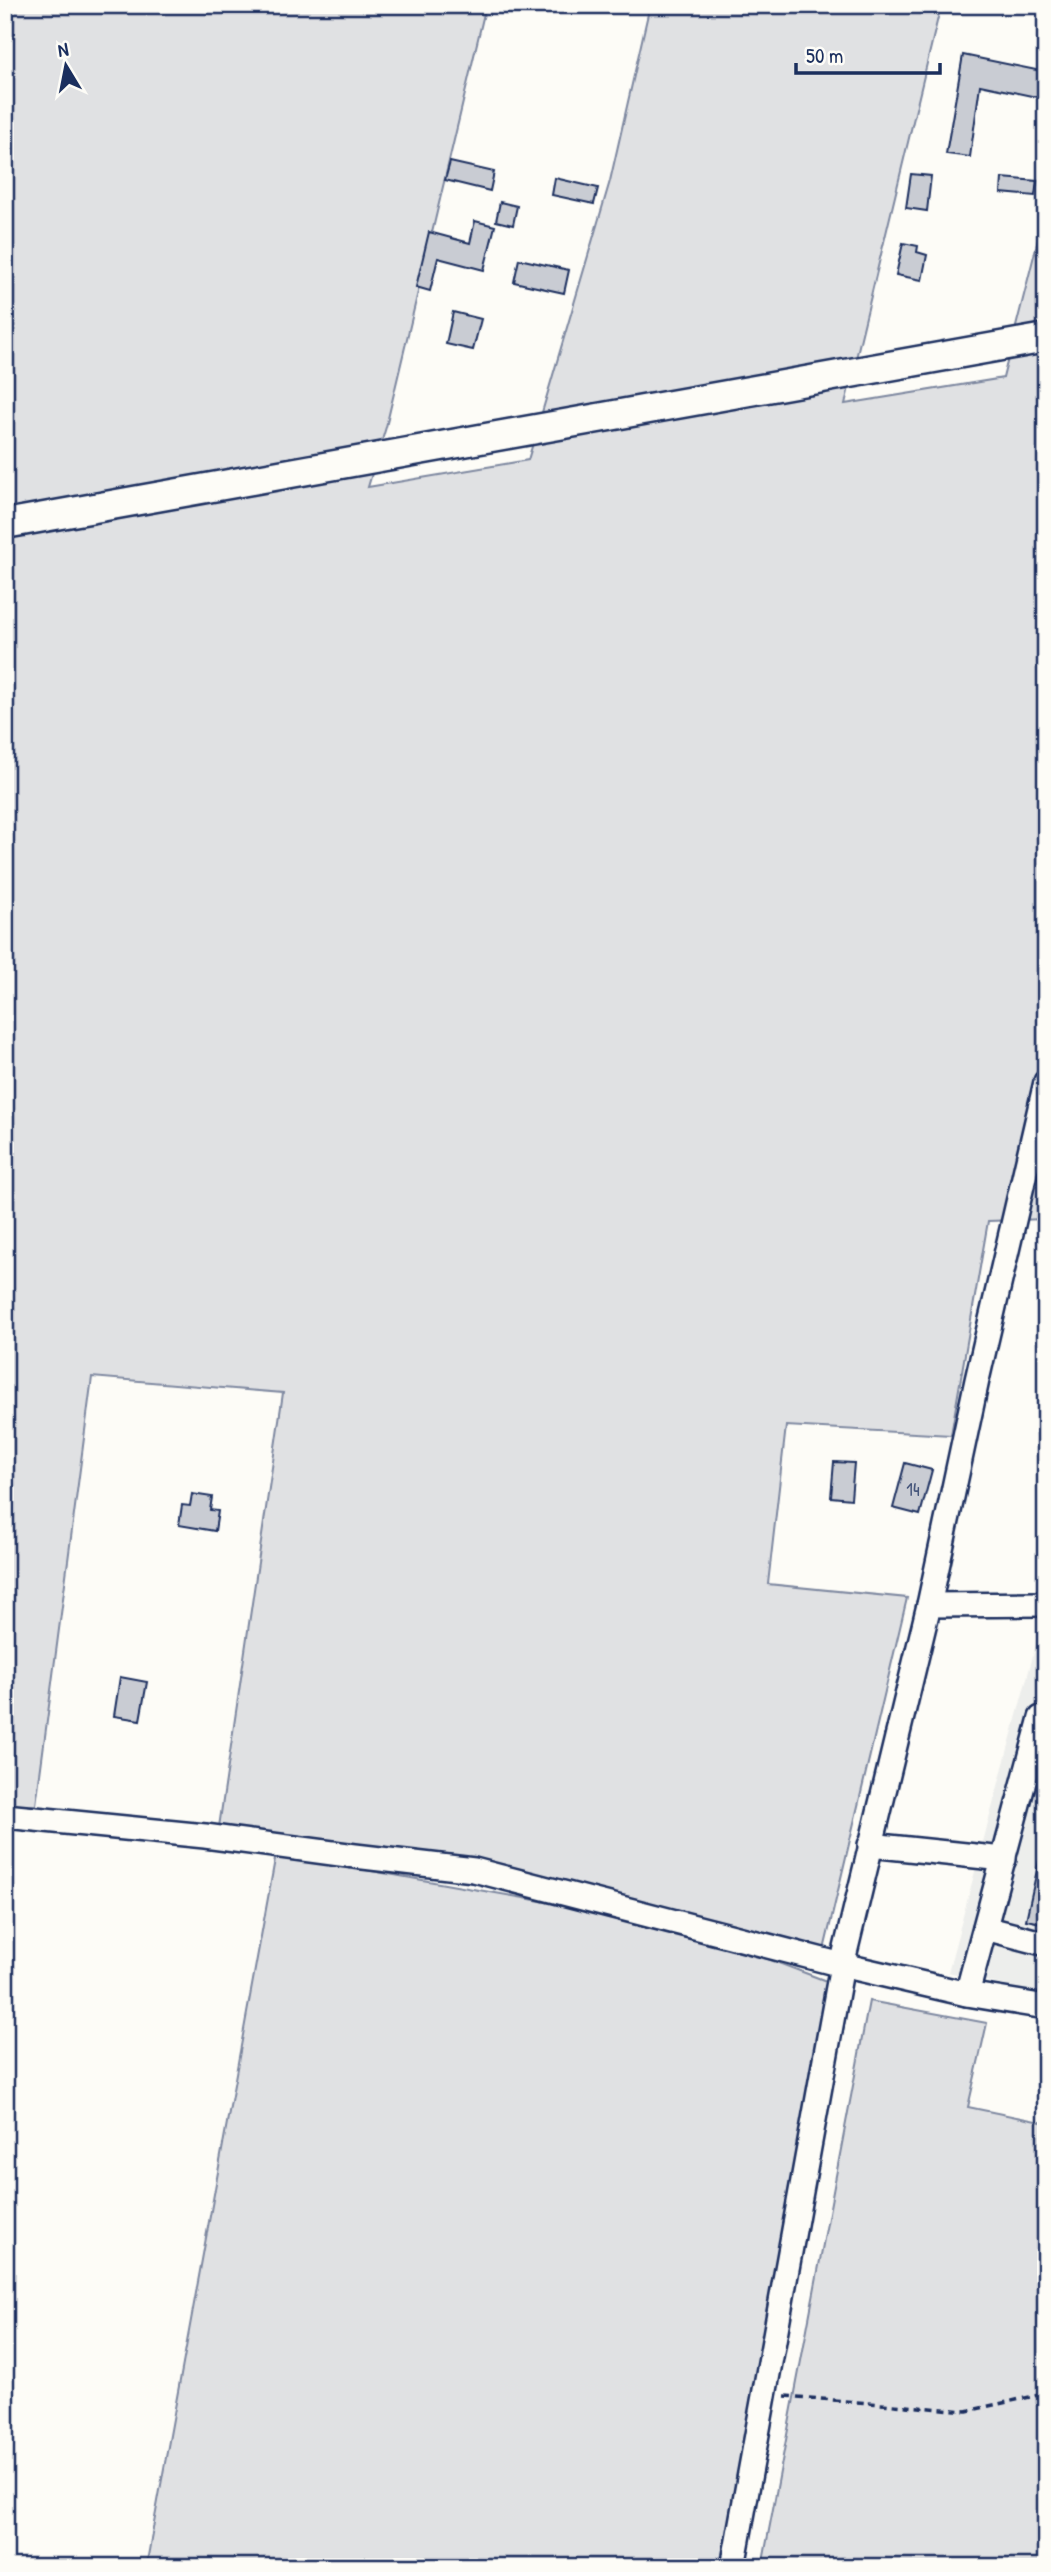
<svg xmlns="http://www.w3.org/2000/svg" width="1051" height="2572" viewBox="0 0 1051 2572" font-family="'Patrick Hand',sans-serif">
<style>
.built{fill:#edeeec}
.green{fill:#e0e1e3;stroke:#7e88a0;stroke-width:2}
.building{fill:#c9ccd3;stroke:#1b2f5e;stroke-width:2}
.lines{fill:none;stroke-linecap:round;stroke-linejoin:round}
.minor-casing{stroke:#1b2f5e;stroke-width:28}
.major-casing{stroke:#1b2f5e;stroke-width:33}
.path{stroke:#1b2f5e;stroke-width:3.5;stroke-dasharray:7 5;stroke-linecap:butt}
.minor{stroke:#fdfcf7;stroke-width:23}
.major{stroke:#fdfcf7;stroke-width:28}
.labels{text-anchor:middle;dominant-baseline:central;stroke-width:5;stroke-linejoin:round;paint-order:stroke}
.number-label{font-size:18px;fill:#46567b}
</style>
<rect width="100%" height="100%" fill="#fdfcf7"/>
<filter id="ink" filterUnits="userSpaceOnUse"><feTurbulence type="fractalNoise" baseFrequency=".0143" numOctaves="2"/><feDisplacementMap in="SourceGraphic" scale="14" xChannelSelector="R" yChannelSelector="G"/><feConvolveMatrix kernelMatrix="1 2 1 2 8 2 1 2 1" color-interpolation-filters="sRGB"/></filter>
<g filter="url(#ink)">
<path class="built" d="M 1045,1611 L 1046,1611 L 1046,1996 L 948,1972 Z"/>
<g class="green">
<path d="M 8,5 L 486,5 L 386,427 L 368,487 L 528,460 L 610,181 L 650,5 L 941,5 L 845,404 L 1003,378 L 1046,208 L 1046,1219 L 988,1221 L 951,1435 L 786,1426 L 768,1584 L 907,1598 L 824,1950 L 219,1827 L 283,1393 L 92,1377 L 36,1805 L 5,1806 L 5,17 Z"/>
<path d="M 276,1854 L 602,1912 L 768,1959 L 829,1982 L 723,2567 L 146,2567 Z"/>
<path d="M 869,2001 L 987,2023 L 968,2107 L 1046,2123 L 1046,2567 L 762,2567 Z"/>
</g>
<g class="building">
<path d="M 963,55 L 1046,72 L 1046,99 L 980,85 L 970,157 L 946,154 Z"/>
<path d="M 450,162 L 494,172 L 490,191 L 445,180 Z"/>
<path d="M 911,174 L 931,176 L 927,211 L 906,208 Z"/>
<path d="M 555,178 L 598,188 L 594,204 L 552,195 Z"/>
<path d="M 1002,178 L 1037,181 L 1035,196 L 1001,193 Z"/>
<path d="M 500,202 L 517,206 L 513,225 L 496,221 Z"/>
<path d="M 475,221 L 495,226 L 484,270 L 438,258 L 430,291 L 416,287 L 429,232 L 470,243 Z"/>
<path d="M 903,243 L 918,246 L 917,252 L 927,255 L 922,280 L 896,275 Z"/>
<path d="M 519,259 L 569,270 L 564,293 L 514,282 Z"/>
<path d="M 453,312 L 481,319 L 473,350 L 446,344 Z"/>
<path d="M 834,1462 L 854,1463 L 851,1499 L 831,1497 Z"/>
<path d="M 905,1463 L 932,1470 L 920,1515 L 893,1508 Z"/>
<path d="M 192,1494 L 212,1497 L 210,1510 L 218,1511 L 215,1531 L 179,1525 L 182,1505 L 190,1506 Z"/>
<path d="M 120,1677 L 147,1682 L 140,1720 L 114,1716 Z"/>
<path d="M 1039,1861 L 1046,1861 L 1046,1924 L 1026,1920 Z"/>
</g>
<g class="lines">
<defs>
<g id="minor">
<path d="M 929,1605 L 1046,1604"/>
<path d="M 5,1816 L 205,1836 L 355,1856 L 474,1870 L 842,1965 L 967,1994 L 1046,2007"/>
<path d="M 870,1845 L 1004,1859"/>
<path d="M 985,1928 L 1046,1944"/>
<path d="M 967,1994 L 1041,1718"/>
<path d="M 733,2567 L 842,1965 L 929,1605 L 977,1380 L 1046,1082"/>
</g>
<path id="major" d="M 5,524 L 1046,338"/>
</defs>
<use href="#minor" class="minor-casing"/>
<use href="#major" class="major-casing"/>
<g class="path">
<path d="M 5,11 L 7,5"/>
<path d="M 785,2396 L 967,2411 L 1043,2394"/>
</g>
<use href="#minor" class="minor"/>
<use href="#major" class="major"/>
</g>
</g>
<g class="labels">
<g class="number-label">
<text x="913" y="1489">14</text>
</g>
</g>
<rect width="1051" height="2572" fill="none" stroke="#fdfcf7" stroke-width="28"/>
<rect x="14" y="14" width="1023" height="2544" fill="none" stroke="#1b2f5e" stroke-width="2.5" filter="url(#ink)"/>
<g transform="translate(66 66) rotate(350)" stroke="#fdfcf7" stroke-width="5" paint-order="stroke">
<path d="M0-5L12 26L0 18L-12 26Z" fill="#1b2f5e"/>
<text y="-10" font-size="19" font-weight="bold" text-anchor="middle" fill="#1b2f5e">N</text>
</g>
<path d="M796 63v10h144v-10" fill="none" stroke="#1b2f5e" stroke-width="3.5"/>
<text x="806" y="63" font-size="21" fill="#1b2f5e" stroke="#fdfcf7" stroke-width="5" paint-order="stroke">50 m</text>
</svg>
